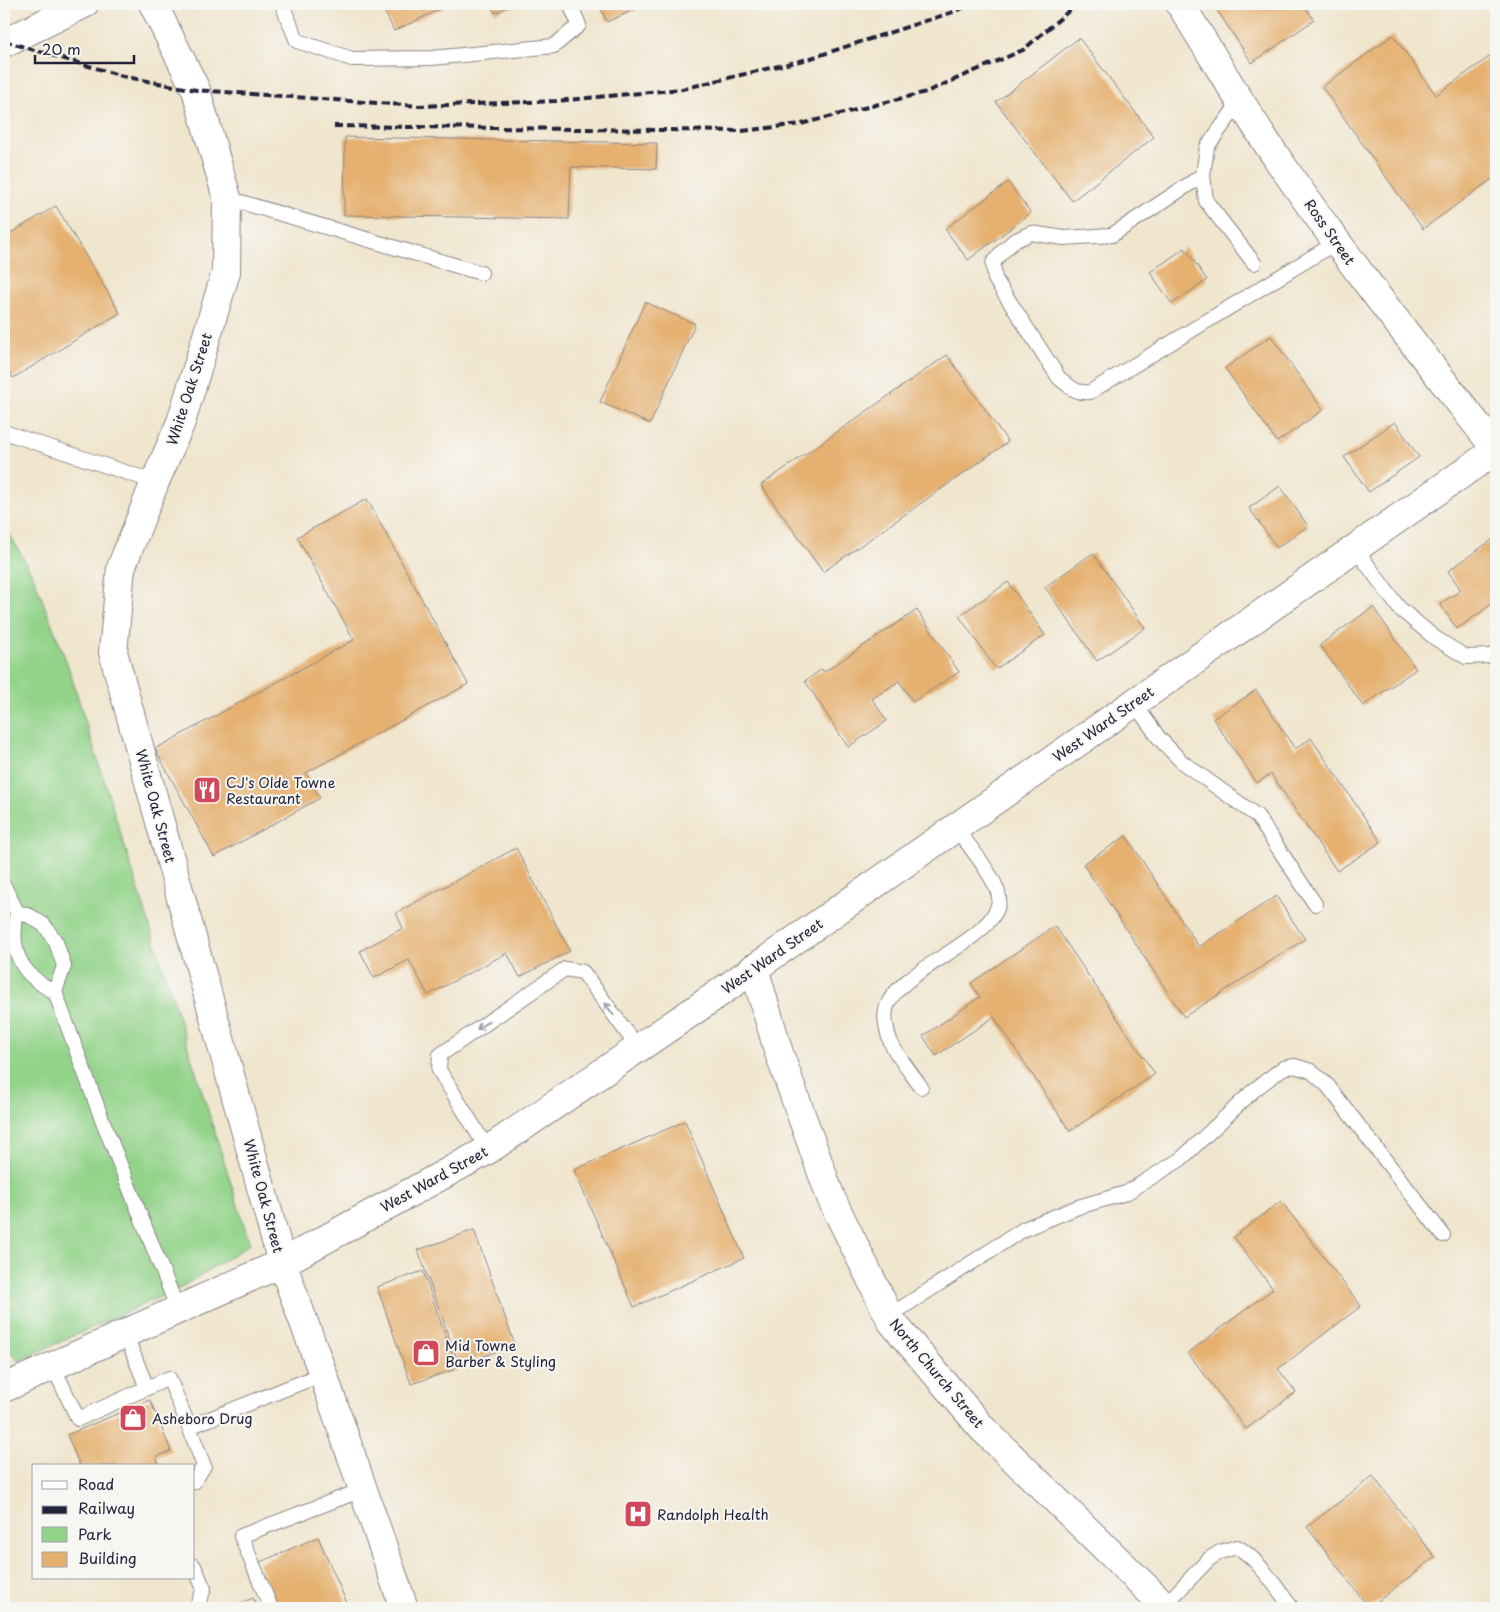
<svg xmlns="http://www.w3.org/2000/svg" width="1500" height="1612" viewBox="0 0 1500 1612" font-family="'Playpen Sans',sans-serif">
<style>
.green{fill:#92d389;stroke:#5a7a62}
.building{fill:#e5b06f}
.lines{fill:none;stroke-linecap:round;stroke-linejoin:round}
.service-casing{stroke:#898484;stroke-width:16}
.minor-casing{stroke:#898484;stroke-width:30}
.tertiary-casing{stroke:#898484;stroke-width:30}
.primary-casing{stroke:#898484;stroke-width:30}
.service{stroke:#fff;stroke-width:14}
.minor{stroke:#fff;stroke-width:28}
.tertiary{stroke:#fff;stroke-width:28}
.primary{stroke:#fff;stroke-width:28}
.rail{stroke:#22223b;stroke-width:4;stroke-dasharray:8 4;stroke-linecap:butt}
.oneway{stroke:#9c9ca7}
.labels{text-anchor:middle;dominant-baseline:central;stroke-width:4;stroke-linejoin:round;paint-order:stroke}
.street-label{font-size:14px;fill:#22223b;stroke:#f6f6f2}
.poi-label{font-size:14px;fill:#22223b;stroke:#f6f6f2;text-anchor:start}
</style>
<rect width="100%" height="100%" fill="#f6f6f2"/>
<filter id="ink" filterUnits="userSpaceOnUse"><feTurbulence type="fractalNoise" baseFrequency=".02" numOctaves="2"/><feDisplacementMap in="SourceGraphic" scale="10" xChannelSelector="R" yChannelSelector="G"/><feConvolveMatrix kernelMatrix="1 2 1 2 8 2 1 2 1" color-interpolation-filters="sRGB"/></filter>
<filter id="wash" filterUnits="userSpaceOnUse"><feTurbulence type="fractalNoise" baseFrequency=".0096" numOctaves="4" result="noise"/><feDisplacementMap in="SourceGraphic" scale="20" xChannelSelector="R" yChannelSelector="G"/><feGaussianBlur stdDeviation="1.12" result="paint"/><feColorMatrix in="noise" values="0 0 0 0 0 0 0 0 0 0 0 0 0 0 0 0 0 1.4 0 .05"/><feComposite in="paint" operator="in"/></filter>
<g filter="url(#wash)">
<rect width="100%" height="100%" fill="#f0e5cd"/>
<path class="green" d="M 4,524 L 33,576 L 67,663 L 250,1244 L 180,1288 L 18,1361 L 4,1342 Z"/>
<g id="blocks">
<g class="building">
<path d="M 381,4 L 451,4 L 394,31 Z"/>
<path d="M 491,4 L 515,4 L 495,13 Z"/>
<path d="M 599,4 L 647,4 L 607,22 Z"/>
<path d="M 1213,4 L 1303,4 L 1314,20 L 1252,63 Z"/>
<path d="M 1393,35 L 1436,95 L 1496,52 L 1496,176 L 1423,229 L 1322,87 Z"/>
<path d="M 1079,38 L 1154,137 L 1072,201 L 996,102 Z"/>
<path d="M 345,137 L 657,143 L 656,169 L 571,167 L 569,219 L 344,215 Z"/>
<path d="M 1008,182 L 1031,213 L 968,260 L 945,229 Z"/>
<path d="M 56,206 L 120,313 L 13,378 L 4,363 L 4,237 Z"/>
<path d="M 1185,248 L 1207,280 L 1172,304 L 1150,272 Z"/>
<path d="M 645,302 L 695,324 L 650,424 L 600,402 Z"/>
<path d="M 1271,336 L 1323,410 L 1277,442 L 1225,368 Z"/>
<path d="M 947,355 L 1008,442 L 823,572 L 761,485 Z"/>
<path d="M 1395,422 L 1419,457 L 1369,492 L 1344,457 Z"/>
<path d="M 1280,486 L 1308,526 L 1277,548 L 1249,508 Z"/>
<path d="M 367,499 L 468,684 L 306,773 L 320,798 L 214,857 L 155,749 L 354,640 L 297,537 Z"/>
<path d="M 1496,537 L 1496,601 L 1457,629 L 1440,604 L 1461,590 L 1448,571 Z"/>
<path d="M 1093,553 L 1145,628 L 1097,661 L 1045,587 Z"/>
<path d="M 1008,582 L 1045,635 L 996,669 L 959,616 Z"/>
<path d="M 1373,607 L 1416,669 L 1363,706 L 1320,645 Z"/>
<path d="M 917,610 L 959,672 L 913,702 L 899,681 L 872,699 L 887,721 L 848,747 L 805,681 L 822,669 L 824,672 Z"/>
<path d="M 1256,690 L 1295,749 L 1311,738 L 1381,842 L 1337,871 L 1271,774 L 1257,783 L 1213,719 Z"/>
<path d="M 1126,836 L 1199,947 L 1276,896 L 1305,939 L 1184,1017 L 1083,864 Z"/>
<path d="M 516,848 L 570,951 L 520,977 L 507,953 L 428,995 L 409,960 L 374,978 L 360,951 L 403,928 L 396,913 Z"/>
<path d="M 1055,926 L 1155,1074 L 1070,1131 L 994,1017 L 936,1056 L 923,1036 L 980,997 L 971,983 Z"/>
<path d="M 685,1121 L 744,1258 L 634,1307 L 574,1170 Z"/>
<path d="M 1281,1201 L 1361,1306 L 1278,1369 L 1296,1392 L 1246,1429 L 1188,1353 L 1273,1289 L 1234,1237 Z"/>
<path d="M 474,1230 L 515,1345 L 459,1365 L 418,1250 Z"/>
<path d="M 423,1271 L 457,1369 L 411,1384 L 377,1287 Z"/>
<path d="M 150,1400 L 171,1451 L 156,1457 L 160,1466 L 80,1466 L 67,1435 Z"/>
<path d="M 1373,1476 L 1435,1557 L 1369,1608 L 1307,1527 Z"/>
<path d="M 318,1537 L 349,1608 L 277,1608 L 258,1563 Z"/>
<path d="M 253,1598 L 258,1608 L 228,1608 Z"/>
</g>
</g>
</g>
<g filter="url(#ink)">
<use href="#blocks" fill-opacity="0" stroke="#898484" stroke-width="1"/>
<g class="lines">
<defs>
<g id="service">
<path d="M 282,4 L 297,41 L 352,59 L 432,58 L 554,46 L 579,25 L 570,4"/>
<path d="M 1241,100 L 1207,147 L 1203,175 L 1206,201 L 1254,263"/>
<path d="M 1203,175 L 1112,235 L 1064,238 L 1031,233 L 1014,241 L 1001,253 L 993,263 L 995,279 L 1059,378 C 1070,387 1076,394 1090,392 L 1337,242"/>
<path d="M 227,198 L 481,273"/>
<path d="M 4,432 L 155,482"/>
<path d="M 1355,548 L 1399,608 L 1435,638 L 1466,657 L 1491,656 L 1496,653"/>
<path d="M 1134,703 L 1159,738 L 1182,762 L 1257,816 L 1315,904"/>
<path d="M 4,886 L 17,912"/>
<path d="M 55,992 L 64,966 L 56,942 L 44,925 L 30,916 L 17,912 C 9,950 19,974 55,992 L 100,1114 L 178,1310"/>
<path d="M 921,1087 C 912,1074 897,1056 891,1043 C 887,1033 883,1016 887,1006 C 900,968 1000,939 999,898 C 998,880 967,843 955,827"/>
<path d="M 488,1150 L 439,1070 L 440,1055 L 565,969 L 583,972 L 638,1048"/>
<path d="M 889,1316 L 1024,1229 L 1078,1207 L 1126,1193 L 1181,1159 L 1254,1090 L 1283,1068 L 1295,1066 L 1311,1071 L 1328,1086 L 1443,1235"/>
<path d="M 125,1333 L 147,1388"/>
<path d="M 53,1366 L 78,1419 L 169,1378 L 189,1427"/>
<path d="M 194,1482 L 204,1466 L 189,1427 L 323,1374"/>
<path d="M 194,1566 L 204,1589 L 196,1608"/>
<path d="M 1164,1606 L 1209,1559 L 1220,1552 L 1237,1547 C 1257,1557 1278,1590 1292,1608"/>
<path d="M 271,1608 L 241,1536 L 362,1490"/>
</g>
<g id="minor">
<path d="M 1180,4 C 1213,56 1244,110 1279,161 C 1347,260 1422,354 1496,449"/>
<path d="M 754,968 L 779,1053 L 831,1198 L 892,1322 L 982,1428 L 1167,1608"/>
<path d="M 4,1388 L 282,1263 L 488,1150 L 702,1005 L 1496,450"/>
</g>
<path id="tertiary" d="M 153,4 L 196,90 L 227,198 L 226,272 L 181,422 L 155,482 L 121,568 L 113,652 L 282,1263 L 323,1374 L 404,1608"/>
<path id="primary" d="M 4,43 L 84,4"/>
</defs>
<use href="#service" class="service-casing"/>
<use href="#minor" class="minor-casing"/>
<use href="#tertiary" class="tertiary-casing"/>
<use href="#primary" class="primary-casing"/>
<use href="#service" class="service"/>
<use href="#minor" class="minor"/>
<use href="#tertiary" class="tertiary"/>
<use href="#primary" class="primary"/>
<g class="rail">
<path d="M 4,41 L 126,77 L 196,90 L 419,106 L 556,101 L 682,89 L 808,59 L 956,11 L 971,4"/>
<path d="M 334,126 L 742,131 L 801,124 L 926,92 L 1023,50 L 1077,4"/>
</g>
</g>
<defs><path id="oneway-shaft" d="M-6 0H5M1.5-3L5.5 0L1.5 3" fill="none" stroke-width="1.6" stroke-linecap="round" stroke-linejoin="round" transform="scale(1.25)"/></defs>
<g class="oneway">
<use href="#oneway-shaft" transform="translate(609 1009) rotate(-126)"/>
<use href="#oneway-shaft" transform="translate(483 1025) rotate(145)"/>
</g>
</g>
<defs>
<symbol id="restaurant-square" viewBox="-11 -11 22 22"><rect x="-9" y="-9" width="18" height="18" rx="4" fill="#d1495b" stroke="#f6f6f2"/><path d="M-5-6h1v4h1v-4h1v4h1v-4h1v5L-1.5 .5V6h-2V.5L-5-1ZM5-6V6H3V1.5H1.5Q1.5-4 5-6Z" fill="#fff"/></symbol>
<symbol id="shop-square" viewBox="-11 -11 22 22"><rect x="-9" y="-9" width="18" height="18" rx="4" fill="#d1495b" stroke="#f6f6f2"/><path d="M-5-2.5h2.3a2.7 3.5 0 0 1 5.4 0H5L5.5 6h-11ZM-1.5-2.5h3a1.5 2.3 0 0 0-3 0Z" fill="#fff"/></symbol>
<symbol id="hospital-square" viewBox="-11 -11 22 22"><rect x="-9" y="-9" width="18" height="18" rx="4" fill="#d1495b" stroke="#f6f6f2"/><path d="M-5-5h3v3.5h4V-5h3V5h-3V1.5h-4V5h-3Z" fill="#fff"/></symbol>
</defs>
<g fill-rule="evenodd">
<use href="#restaurant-square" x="191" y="774" width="32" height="32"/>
<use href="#shop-square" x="410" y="1337" width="32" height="32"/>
<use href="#shop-square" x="117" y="1402" width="32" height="32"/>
<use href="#hospital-square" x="622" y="1498" width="32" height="32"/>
</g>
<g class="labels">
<g class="street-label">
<text transform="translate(1330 232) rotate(55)">Ross Street</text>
<text transform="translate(189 389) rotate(-72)">White Oak Street</text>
<text transform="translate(1103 724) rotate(-35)">West Ward Street</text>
<text transform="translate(156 806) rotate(75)">White Oak Street</text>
<text transform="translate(772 956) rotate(-35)">West Ward Street</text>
<text transform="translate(434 1179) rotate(-29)">West Ward Street</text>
<text transform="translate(264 1196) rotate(75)">White Oak Street</text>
<text transform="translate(937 1373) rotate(50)">North Church Street</text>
</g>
<g class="poi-label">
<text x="226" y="782">CJ's Olde Towne<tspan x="226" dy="16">Restaurant</tspan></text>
<text x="445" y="1345">Mid Towne<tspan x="445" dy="16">Barber &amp; Styling</tspan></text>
<text x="152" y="1418">Asheboro Drug</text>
<text x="657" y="1514">Randolph Health</text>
</g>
</g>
<rect width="1500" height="1612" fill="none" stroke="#f6f6f2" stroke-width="20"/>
<rect x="32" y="1464" width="162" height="115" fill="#f6f6f2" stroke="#a1a1a9"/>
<rect x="42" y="1481" width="25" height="8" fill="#ffffff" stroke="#a1a1a9"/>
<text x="78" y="1490" font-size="15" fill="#22223b">Road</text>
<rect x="42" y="1506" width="25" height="8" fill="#22223b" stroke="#a1a1a9"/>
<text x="78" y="1514" font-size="15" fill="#22223b">Railway</text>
<rect x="42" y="1527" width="25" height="15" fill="#92d389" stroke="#a1a1a9"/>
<text x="78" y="1540" font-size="15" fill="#22223b">Park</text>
<rect x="42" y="1552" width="25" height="15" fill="#e5b06f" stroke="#a1a1a9"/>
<text x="78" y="1564" font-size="15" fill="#22223b">Building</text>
<path d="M35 55v8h99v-8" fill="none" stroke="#22223b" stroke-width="2.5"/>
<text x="42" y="55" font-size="15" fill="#22223b" stroke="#f6f6f2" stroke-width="4" paint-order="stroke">20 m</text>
</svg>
